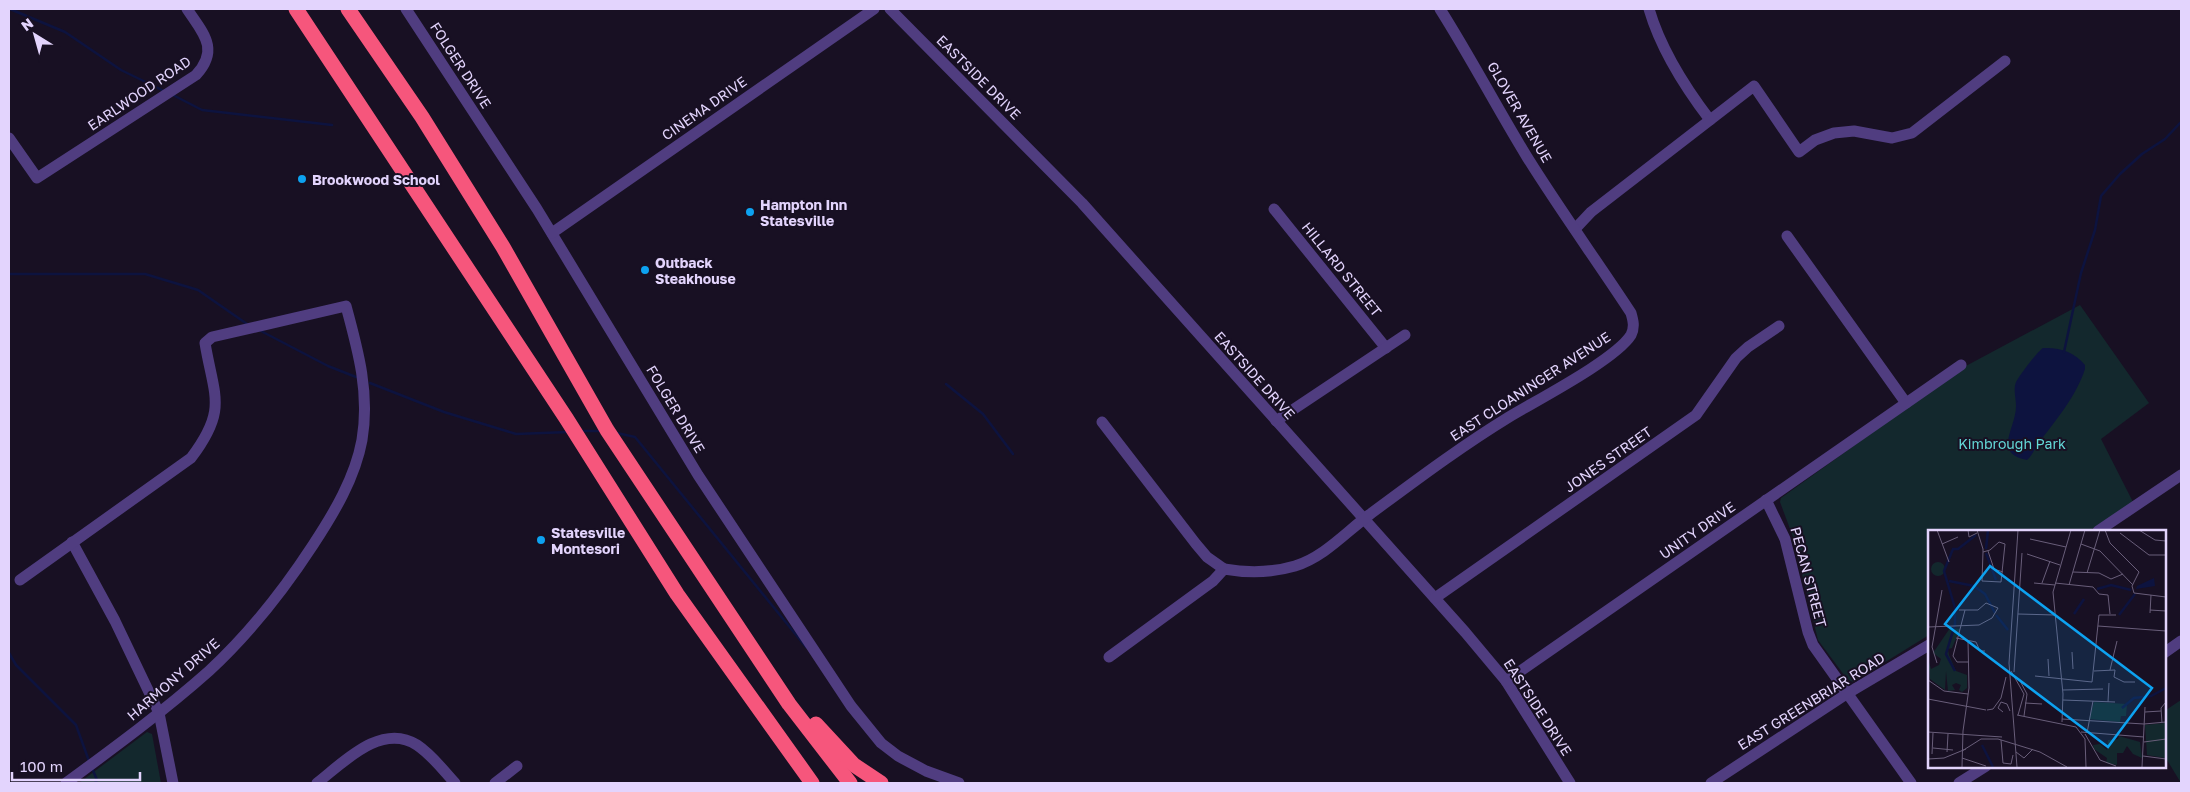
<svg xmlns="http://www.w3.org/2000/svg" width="2190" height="792" viewBox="0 0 2190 792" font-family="'Golos Text',sans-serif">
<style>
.green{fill:#13282d}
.water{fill:#0d133f}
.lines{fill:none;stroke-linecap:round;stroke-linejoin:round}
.stream{stroke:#0d133f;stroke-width:2.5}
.minor{stroke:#503d80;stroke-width:11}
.highway{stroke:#f6567c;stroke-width:15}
.poi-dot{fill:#0da2f0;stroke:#181023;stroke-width:2}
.labels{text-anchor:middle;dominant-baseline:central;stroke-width:4;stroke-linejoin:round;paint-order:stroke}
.street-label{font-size:14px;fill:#e3d4fd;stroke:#181023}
.poi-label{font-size:14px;font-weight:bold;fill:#e3d4fd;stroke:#181023;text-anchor:start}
.park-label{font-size:14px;fill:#64d9d8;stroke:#181023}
.inset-river{fill:none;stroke:#0d133f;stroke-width:2.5}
.inset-road{fill:none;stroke:#695e7a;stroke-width:1}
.view{fill:#0da2f0;fill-opacity:0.15;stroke:#0da2f0;stroke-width:2.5}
.inset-edge{fill:none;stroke:#e3d4fd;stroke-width:2.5}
</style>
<rect width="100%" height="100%" fill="#181023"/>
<g class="green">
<path d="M 2080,305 L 2149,403 L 2101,439 L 2133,502 L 2089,531 L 1929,531 L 1929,635 L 1853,682 L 1847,679 L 1818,640 L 1793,537 L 1780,502 L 1781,498 L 1964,367 Z"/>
<path d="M 2181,700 L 2181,783 L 2164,755 L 2164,715 L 2166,710 Z"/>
<path d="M 147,732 L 152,734 L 161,783 L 79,783 Z"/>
</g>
<path class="water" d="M 2043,348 C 2059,347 2075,352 2085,365 L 2085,369 C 2076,397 2055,421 2038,444 C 2034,449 2033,455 2027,460 C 1992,453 2016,429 2016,406 C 2016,398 2013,390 2016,382 C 2020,375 2036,353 2043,348 Z"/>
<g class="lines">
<g class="stream">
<path d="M 10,9 L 65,32 L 121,70 L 164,91"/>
<path d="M 171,94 L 202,110 L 332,125"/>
<path d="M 9,274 L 145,274 L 198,290 L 247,324"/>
<path d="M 259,330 L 328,366 L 356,377"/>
<path d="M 2064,352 L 2081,273 L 2095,230 L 2101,196 L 2120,174 L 2142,154 L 2165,139 L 2181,122"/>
<path d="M 370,383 L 444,412 L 516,434 L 569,432"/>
<path d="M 946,384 L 983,414 L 1013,454"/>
<path d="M 582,431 L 601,431"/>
<path d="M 617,433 L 635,437 L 806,647"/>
<path d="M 9,653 L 16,665 L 76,725 L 89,761"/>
<path d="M 92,768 L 97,780 L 95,783"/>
</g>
<g class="minor">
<path d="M 406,9 L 537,209 L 698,475 L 851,706 L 881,743 L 898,756 L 926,771 L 959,783"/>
<path d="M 890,9 L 1082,203 L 1465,632 L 1506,681 L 1570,783"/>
<path d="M 1649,9 C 1661,50 1684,86 1710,120"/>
<path d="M 9,138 L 37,178 L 196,75 C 220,49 203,33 187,9"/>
<path d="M 1274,209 L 1386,348"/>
<path d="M 1575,229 L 1591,212 L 1754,86 L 1799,152 L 1815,140 L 1834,133 L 1854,131 L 1892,138 L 1912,133 L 2005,61"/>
<path d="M 552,233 L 874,9"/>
<path d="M 1787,236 L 1906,403"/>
<path d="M 1276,421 L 1405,335"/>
<path d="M 1102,422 L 1196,544 L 1207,557 L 1224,569"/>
<path d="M 1766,500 L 1785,539 L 1808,632 L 1813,645 L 1911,783"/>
<path d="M 2098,531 L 2181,475"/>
<path d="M 72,542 L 115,621 L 159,713 L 173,783"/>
<path d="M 20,580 L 191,458 C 228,409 214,397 205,343 L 212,337 L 346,306 C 358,350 370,393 362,440 C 355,478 334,513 313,545 C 283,591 249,634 209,671 C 164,711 115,747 66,783"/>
<path d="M 1435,598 L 1696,415 L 1736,358 L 1748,347 L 1779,326"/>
<path d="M 2164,653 L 2181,641"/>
<path d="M 1109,657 L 1213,581 L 1224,569 C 1247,573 1271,573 1295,566 C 1324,557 1345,533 1369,515 C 1415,481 1460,447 1509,417 C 1537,400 1615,360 1631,335 C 1635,327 1633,320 1631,313 C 1597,261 1560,210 1527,157 C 1497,108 1471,58 1440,9"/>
<path d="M 1506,681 L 1961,365"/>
<path d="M 317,783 C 343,763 381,722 417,745 C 432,755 443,770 455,783"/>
<path d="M 495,783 L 517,766"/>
<path d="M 1711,783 L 1848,693 L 1929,645"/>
<path d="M 1959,783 L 1986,766"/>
</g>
<g class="highway">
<path d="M 296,9 L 566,418 L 677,594 L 812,783"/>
<path d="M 348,9 L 422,117 L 503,247 L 607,430 L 789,704 L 850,783"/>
<path d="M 816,724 L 854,765 L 881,783"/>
</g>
</g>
<g class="poi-dot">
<circle cx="302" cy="179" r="5"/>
<circle cx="750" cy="212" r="5"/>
<circle cx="645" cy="270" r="5"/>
<circle cx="541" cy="540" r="5"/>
</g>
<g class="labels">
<g class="street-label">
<text transform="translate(461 65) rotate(57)">FOLGER DRIVE</text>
<text transform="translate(979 77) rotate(45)">EASTSIDE DRIVE</text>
<text transform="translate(139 93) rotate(-34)">EARLWOOD ROAD</text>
<text transform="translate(704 108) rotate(-35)">CINEMA DRIVE</text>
<text transform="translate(1520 112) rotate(60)">GLOVER AVENUE</text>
<text transform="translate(1342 269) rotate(51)">HILLARD STREET</text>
<text transform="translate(1255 375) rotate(48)">EASTSIDE DRIVE</text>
<text transform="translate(1530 386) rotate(-33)">EAST CLOANINGER AVENUE</text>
<text transform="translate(676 409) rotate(59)">FOLGER DRIVE</text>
<text transform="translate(1608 459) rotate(-35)">JONES STREET</text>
<text transform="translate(1697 530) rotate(-35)">UNITY DRIVE</text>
<text transform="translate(1809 577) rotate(75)">PECAN STREET</text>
<text transform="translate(173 679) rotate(-41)">HARMONY DRIVE</text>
<text transform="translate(1811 701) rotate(-32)">EAST GREENBRIAR ROAD</text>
<text transform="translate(1538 707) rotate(57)">EASTSIDE DRIVE</text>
</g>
<g class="poi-label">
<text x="312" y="179">Brookwood School</text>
<text x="760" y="204">Hampton Inn<tspan x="760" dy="16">Statesville</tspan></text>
<text x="655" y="262">Outback<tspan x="655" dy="16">Steakhouse</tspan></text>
<text x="551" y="532">Statesville<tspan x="551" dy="16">Montesori</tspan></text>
</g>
<g class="park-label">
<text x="2012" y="443">Kimbrough Park</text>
</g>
</g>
<g transform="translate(1928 530)">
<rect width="238" height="238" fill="#181023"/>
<path d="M3 39a7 7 0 1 1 14 0a7 7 0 1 1-14 0ZM 22,98 L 32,99 L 24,118 L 20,119 L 21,125 L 28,141 L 39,145 L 39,158 L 34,162 L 31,160 L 33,155 L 28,153 L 24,155 L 27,160 L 20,161 L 18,141 L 17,160 L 2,149 L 0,129 L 3,139 L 11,135 L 13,129 L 5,123 ZM 166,172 L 199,174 L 198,186 L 193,186 L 192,192 L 161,189 ZM 237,193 L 237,228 L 219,225 L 217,195 ZM 191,206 L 212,212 L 214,228 L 205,224 L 199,216 L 195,223 L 189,223 L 189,235 L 178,233 L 179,228 L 166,219 L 165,215 L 172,214 L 179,220 L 180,210 L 190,209 Z" fill="#13282d"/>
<path d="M 226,48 L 227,56 L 208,59 L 209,56 Z" fill="#0d133f"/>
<path class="inset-river" d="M 58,19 L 60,0M 58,23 L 68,50M 21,51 L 46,56 L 57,64 L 67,83M 169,59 L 183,55 L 203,60M 146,84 L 156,69M 68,85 L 80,100M 191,85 L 207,64M 27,141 L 18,124 L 27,94 L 27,78 L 16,41 L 25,19 L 30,19 L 48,5M 194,178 L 206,168 L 223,166 L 238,158M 54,215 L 65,237"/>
<path class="inset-road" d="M 9,0 L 21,32M 40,0 L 41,7 L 49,3M 49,0 L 55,19 L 55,22 L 54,51 L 73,52 L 77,14 L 71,12 L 62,20 L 55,22M 177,0 L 182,13 L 211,42 L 204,56 L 206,63 L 238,67M 211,0 L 227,10 L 238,11M 192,3 L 221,25 L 238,25M 102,9 L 138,17M 14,14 L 30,7M 153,14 L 172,21 L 205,55M 60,21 L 66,39 L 75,42M 99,24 L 132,35M 145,42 L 171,43 L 183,49 L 195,44M 159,43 L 172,0M 106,53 L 127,55M 114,53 L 122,31M 127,53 L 165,57 L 171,64 L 180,65 L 182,84M 141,55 L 157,0M 37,80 L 25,126 L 29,132 L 41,132M 222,80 L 238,81M 222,83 L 223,65M 90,84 L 127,85M 170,96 L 238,101M 0,97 L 51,95 L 64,88 L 70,78 L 58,73 L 50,80 L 31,80M 28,108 L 48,112 L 52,121 L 57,121M 144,122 L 145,139M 120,129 L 121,146M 9,133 L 4,117 L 14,60M 182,140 L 189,111M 83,141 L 96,164 L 90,185M 166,141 L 187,140 L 186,147 L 196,152 L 207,152M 86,142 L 94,23M 107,146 L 164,152 L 171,85 L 188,85M 91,149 L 99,164 L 96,186M 0,150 L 16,161 L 40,164M 135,160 L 175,159M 0,169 L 58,180M 135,170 L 187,172M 180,172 L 181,153M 97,173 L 114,174M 59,180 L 65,179 L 73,168 L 78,147M 75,182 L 70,178 L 73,172 L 79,174 L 82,181M 217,182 L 233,181M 89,185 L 148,197 L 157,209 L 158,237M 134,189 L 216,194 L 238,192M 134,192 L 135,164 L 125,62 L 143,0M 234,193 L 233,178 L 238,172M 0,202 L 74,207M 153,202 L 216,207M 159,203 L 165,171M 157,204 L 172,230 L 188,236M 73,210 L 75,233 L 83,234 L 85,225M 216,212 L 238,209M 5,218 L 25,220M 34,221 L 53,209 L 70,209 L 112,222 L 139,237M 19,222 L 20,204M 88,222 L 96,228 L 105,219M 4,224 L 5,203M 215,226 L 238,229M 34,228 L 58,236M 0,229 L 16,228 L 38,219M 34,237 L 35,201 L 41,158 L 40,111M 89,237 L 81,133 L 90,0M 214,237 L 217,177"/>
<path class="view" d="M 62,36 L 224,158 L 180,217 L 17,94 Z"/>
<rect width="238" height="238" class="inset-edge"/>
</g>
<rect width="2190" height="792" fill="none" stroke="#e3d4fd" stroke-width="20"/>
<g transform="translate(35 35) rotate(323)" stroke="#181023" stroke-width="4" paint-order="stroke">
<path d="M0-4L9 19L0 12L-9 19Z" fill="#e3d4fd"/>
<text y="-8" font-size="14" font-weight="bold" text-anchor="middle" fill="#e3d4fd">N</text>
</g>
<path d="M12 772v8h128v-8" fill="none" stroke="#e3d4fd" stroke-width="2.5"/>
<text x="20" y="772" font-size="15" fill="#e3d4fd" stroke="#181023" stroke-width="4" paint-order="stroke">100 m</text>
</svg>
